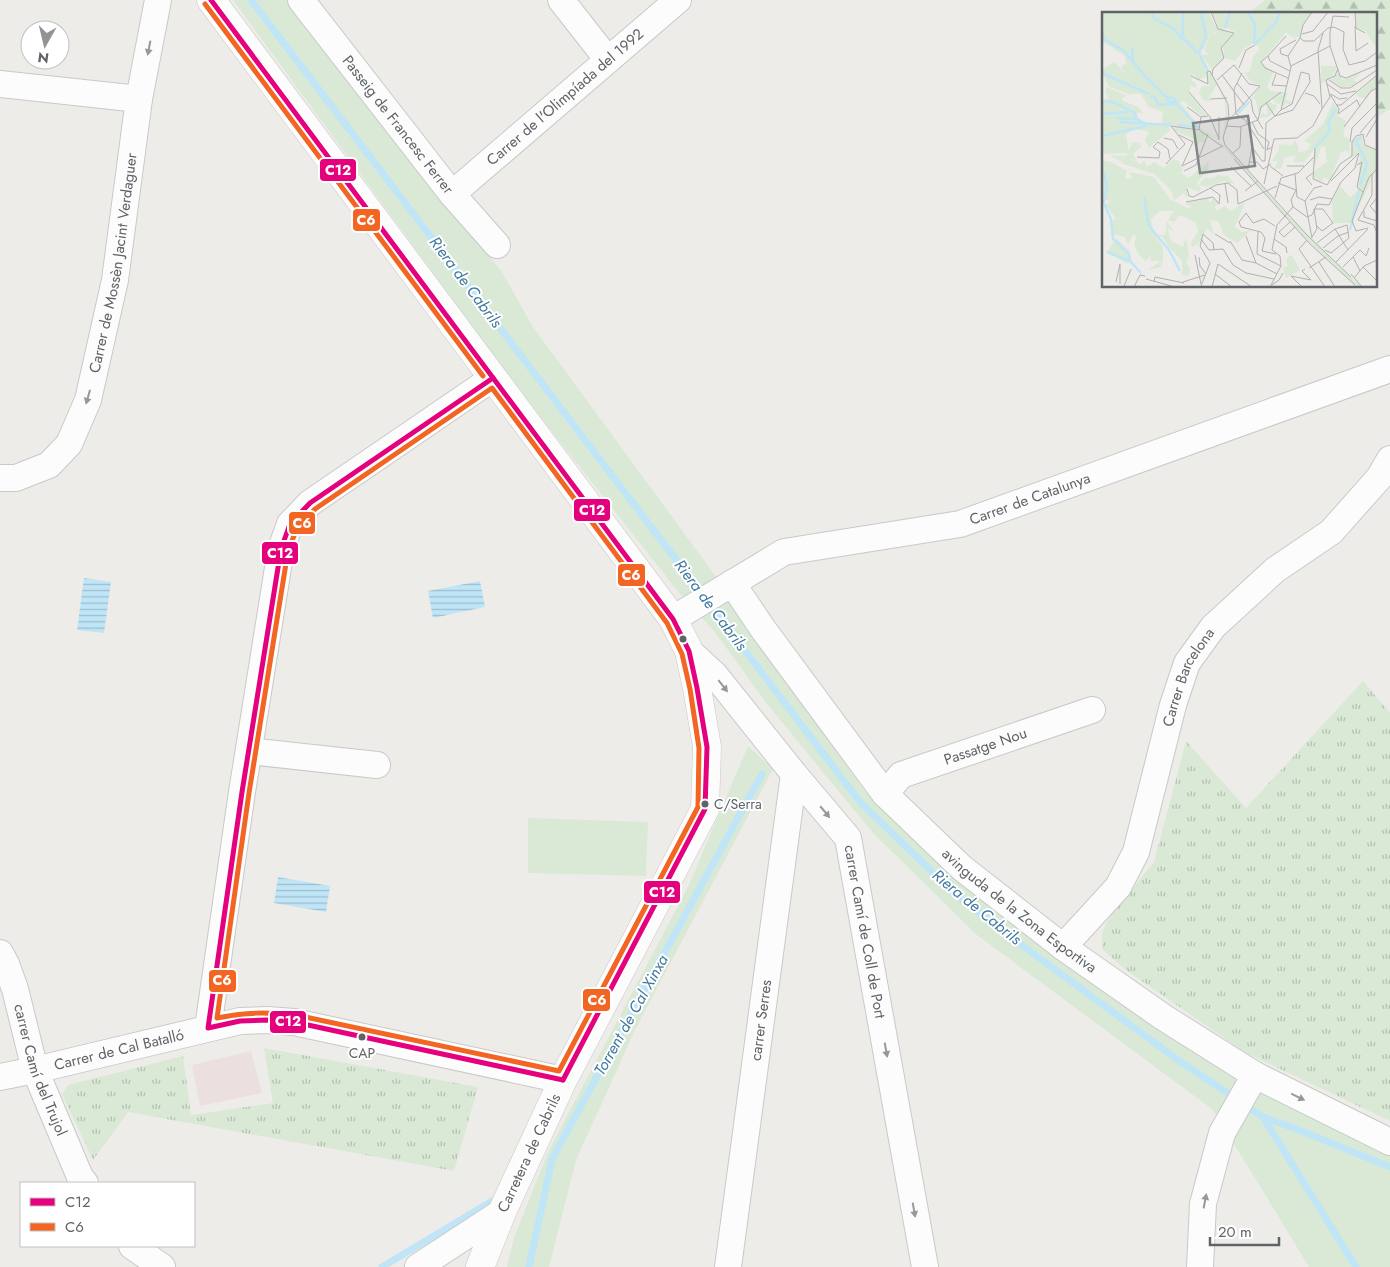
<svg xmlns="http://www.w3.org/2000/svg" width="1390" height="1267" viewBox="0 0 1390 1267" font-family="Jost,sans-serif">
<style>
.medical{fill:#ece0df}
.grass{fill:#d9e9d5}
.forest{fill:url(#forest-firs)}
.park{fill:url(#park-tufts)}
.water{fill:url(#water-rules)}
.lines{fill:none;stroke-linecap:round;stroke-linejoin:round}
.stream{stroke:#bfe5f7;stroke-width:7}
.minor-casing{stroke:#c8c9c9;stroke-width:28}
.tertiary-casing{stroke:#c8c9c9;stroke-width:29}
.minor{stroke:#fcfcfc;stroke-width:26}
.tertiary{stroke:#fcfcfc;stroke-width:28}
.bus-1-casing{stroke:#fff;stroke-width:9}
.bus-2-casing{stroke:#fff;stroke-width:9}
.bus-1{stroke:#e5007d;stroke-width:5}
.bus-2{stroke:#f26522;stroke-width:5}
.oneway{fill:#96999b}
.bus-dot{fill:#5f6367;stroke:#fff;stroke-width:2}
.labels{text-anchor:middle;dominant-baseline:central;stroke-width:4;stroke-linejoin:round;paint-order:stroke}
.bus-label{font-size:14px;fill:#5f6367;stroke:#fff;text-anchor:start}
.street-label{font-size:15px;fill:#5f6367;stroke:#fff}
.water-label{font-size:16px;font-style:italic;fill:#40789f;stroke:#fff}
.inset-river{fill:none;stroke:#bfe5f7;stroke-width:2.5}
.inset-road{fill:none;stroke:#b1b1b1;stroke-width:1}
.view{fill:#848789;fill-opacity:0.15;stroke:#848789;stroke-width:2.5}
.inset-edge{fill:none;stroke:#5f6367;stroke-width:2.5}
.line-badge{stroke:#fff;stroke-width:2}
.badge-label{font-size:14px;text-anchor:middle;font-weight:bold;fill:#fff}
</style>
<defs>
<pattern id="forest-firs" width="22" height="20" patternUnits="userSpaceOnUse" patternTransform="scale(1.25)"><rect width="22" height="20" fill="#d9e9d5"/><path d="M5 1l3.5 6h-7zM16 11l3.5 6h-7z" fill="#b3c0b1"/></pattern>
<pattern id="park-tufts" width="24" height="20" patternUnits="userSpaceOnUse" patternTransform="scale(1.25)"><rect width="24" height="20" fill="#d9e9d5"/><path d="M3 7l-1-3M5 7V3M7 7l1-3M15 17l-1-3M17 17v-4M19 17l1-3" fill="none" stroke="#b3c0b1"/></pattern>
<pattern id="water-rules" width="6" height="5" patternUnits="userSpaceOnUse" patternTransform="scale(1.25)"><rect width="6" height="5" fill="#bfe5f7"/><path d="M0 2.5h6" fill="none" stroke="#9ebdcc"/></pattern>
</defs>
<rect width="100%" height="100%" fill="#eeece9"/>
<path class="medical" d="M 251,1051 L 262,1093 L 200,1106 L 192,1065 Z"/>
<g class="grass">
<path d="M 233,0 L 286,0 L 502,272 L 533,327 L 714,574 L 865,792 L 930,850 L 1390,1153 L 1390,1267 L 1309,1267 L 1255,1178 L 1212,1109 L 977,935 L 873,833 L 767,704 L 714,631 L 680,594 L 516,386 Z"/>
<path d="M 748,746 L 773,769 L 636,1028 L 576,1160 L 549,1267 L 507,1267 L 514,1238 L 548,1152 L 688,887 Z"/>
<path d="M 528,818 L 648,822 L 646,876 L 528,873 Z"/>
</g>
<path class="forest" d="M 1265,0 L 1390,0 L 1390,109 L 1376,118 L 1376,14 L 1248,14 Z"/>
<g class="park">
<path d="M 1363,681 L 1390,713 L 1390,1121 L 1246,1053 L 1126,970 L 1102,949 L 1102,933 L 1110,916 L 1154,862 L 1186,741 L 1246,808 Z"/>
<path d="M 264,1048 L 478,1087 L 454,1171 L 128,1112 L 93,1160 L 62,1094 L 68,1085 L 183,1056 L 191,1115 L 273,1103 Z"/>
</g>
<g class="water">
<path d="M 84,578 L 111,582 L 104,633 L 77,630 Z"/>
<path d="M 480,581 L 485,607 L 433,618 L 428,591 Z"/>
<path d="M 278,877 L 330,886 L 326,912 L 274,903 Z"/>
</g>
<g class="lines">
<g class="stream">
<path d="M 251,0 L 860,802 L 955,894 L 1023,946 L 1178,1060 L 1235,1098"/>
<path d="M 1244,1105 L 1263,1117 L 1294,1128 L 1390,1167"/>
<path d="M 1263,1117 L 1356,1267"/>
<path d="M 382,1267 L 492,1201"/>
<path d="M 529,1267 L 552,1159 L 762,774"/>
</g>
<defs>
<g id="minor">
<path id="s1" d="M 301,0 L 452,194 L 497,245"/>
<path d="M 561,0 L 608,60"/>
<path d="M 0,84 L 139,99"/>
<path id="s2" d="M 452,194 L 678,0"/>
<path id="s3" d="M 0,478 L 16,478 L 49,465 L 69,444 L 88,400 L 115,280 L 139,99 L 158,0"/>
<path id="s4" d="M 732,583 L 763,629 L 885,794 L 962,868 L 1063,947 L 1163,1017 L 1255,1075 L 1390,1142"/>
<path id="s5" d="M 673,619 L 784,552 L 960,524 L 1390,369"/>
<path id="s6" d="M 689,651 L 715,675 L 794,774 L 848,838 L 925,1267"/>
<path d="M 249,751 L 377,765"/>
<path id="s7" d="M 885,794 L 901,775 L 1092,710"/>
<path id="s8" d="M 1063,947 L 1118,887 L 1136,852 L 1173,705 L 1187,663 L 1213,627 L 1275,570 L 1331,532 L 1379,478 L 1390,459"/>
<path id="s9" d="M 0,953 L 6,964 L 15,989 L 35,1070 L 80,1177 L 85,1183"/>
<path d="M 208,1028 L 242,792 L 281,549 L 290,524 L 310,503 L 493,378"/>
<path id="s10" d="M 0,1077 L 35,1070 L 240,1021 L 267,1020 L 294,1022 L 563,1080"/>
<path d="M 132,1246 L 162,1267"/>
<path d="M 418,1267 L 502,1212"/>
<path id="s11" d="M 728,1267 L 794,774"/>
<path d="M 1200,1267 L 1203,1204 L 1222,1133 L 1255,1075"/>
</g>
<path id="tertiary" d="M 211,0 L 673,619 L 689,651 L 697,688 L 707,747 L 705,809 L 563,1080 L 502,1212 L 480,1267"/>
</defs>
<use href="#minor" class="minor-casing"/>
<use href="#tertiary" class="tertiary-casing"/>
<use href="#minor" class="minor"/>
<use href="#tertiary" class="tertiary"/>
<defs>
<g id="bus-1">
<path d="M 211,0 L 673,619 L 689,651 L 697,688 L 707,747 L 705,809 L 563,1080"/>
<path d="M 493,378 L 310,503 L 290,524 L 281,549 L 242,792 L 208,1028 L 240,1021 L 267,1020 L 294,1022 L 563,1080"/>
</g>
<g id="bus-2">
<path d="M 205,4 L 483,376"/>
<path d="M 492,388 L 667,623 L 682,654 L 690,689 L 699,748 L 698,807 L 559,1071 L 296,1015 C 267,1012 245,1012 217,1018 L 249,793 L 288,551 L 297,528 L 315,509 Z"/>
</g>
</defs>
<use href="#bus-1" class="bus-1-casing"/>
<use href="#bus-2" class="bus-2-casing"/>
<use href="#bus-1" class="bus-1"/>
<use href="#bus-2" class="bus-2"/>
</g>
<defs><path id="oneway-solid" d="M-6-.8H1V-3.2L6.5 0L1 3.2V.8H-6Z" transform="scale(1.25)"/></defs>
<g class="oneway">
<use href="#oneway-solid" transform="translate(149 48) rotate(101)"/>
<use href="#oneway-solid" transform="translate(88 397) rotate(106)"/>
<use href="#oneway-solid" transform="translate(723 686) rotate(52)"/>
<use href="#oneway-solid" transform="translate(825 812) rotate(50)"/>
<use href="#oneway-solid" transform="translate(886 1050) rotate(80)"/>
<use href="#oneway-solid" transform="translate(1298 1097) rotate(26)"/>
<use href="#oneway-solid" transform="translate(1205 1201) rotate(-79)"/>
<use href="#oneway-solid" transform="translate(914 1210) rotate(80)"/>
</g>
<g class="bus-dot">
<circle cx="683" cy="639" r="4.5"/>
<circle cx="705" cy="804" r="4.5"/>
<circle cx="362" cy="1037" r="4.5"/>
</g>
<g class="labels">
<g class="bus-label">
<text x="714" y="804">C/Serra</text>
<text x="362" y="1053" text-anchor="middle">CAP</text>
</g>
<g class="street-label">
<text stroke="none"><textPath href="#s2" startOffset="149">Carrer de l'Olimpíada del 1992</textPath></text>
<text stroke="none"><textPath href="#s1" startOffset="158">Passeig de Francesc Ferrer</textPath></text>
<text stroke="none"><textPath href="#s3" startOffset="268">Carrer de Mossèn Jacint Verdaguer</textPath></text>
<text stroke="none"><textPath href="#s5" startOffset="382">Carrer de Catalunya</textPath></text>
<text stroke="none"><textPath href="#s8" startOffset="304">Carrer Barcelona</textPath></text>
<text stroke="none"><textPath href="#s7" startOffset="114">Passatge Nou</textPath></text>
<text stroke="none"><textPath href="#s4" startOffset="439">avinguda de la Zona Esportiva</textPath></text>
<text stroke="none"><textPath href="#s6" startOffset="341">carrer Camí de Coll de Port</textPath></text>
<text stroke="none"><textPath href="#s11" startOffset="249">carrer Serres</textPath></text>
<text stroke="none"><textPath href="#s10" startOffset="122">Carrer de Cal Batalló</textPath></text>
<text stroke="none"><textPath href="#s9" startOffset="124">carrer Camí del Trujol</textPath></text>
<text transform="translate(529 1153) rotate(-65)">Carretera de Cabrils</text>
</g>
<g class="water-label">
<text transform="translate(466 282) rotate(53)">Riera de Cabrils</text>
<text transform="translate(711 605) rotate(53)">Riera de Cabrils</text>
<text transform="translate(977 907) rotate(39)">Riera de Cabrils</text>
<text transform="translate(631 1015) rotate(-61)">Torrent de Cal Xinxa</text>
</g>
</g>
<g transform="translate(1102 12)">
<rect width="275" height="275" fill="#eeece9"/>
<path d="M 110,18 L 116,26 L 117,37 L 116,52 L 110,57 L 98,42 L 108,43 L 102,39 ZM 13,50 L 24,63 L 36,69 L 33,73 L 19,71 L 0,63 L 0,57 ZM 219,54 L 235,54 L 232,62 L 224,70 L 219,71 ZM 104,60 L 109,61 L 124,85 L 126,108 L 119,128 L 124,105 L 122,84 L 115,72 L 107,86 L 109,90 L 101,88 L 97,81 L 100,74 L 108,74 ZM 78,90 L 99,117 L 114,126 L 130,141 L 183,200 L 259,275 L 255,275 L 208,231 L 114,127 L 90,115 L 60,112 L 60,105 ZM 31,130 L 38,131 L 39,135 L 31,142 L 35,149 L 28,147 L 20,150 L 7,143 L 24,144 ZM 177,138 L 183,145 L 179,156 L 172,157 L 176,149 L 170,149 ZM 84,225 L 87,245 L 84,250 L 88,256 L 87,264 L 80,263 L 80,249 L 67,235 L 69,229 L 81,235 ZM 14,226 L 28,239 L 26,252 L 5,240 Z" fill="#d9e9d5"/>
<path d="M 0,0 L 107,0 L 113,14 L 131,21 L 119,36 L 122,45 L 116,52 L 116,26 L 113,20 L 110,18 L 102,37 L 98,39 L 107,58 L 105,64 L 97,68 L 91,62 L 89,68 L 95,73 L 93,76 L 89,73 L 87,81 L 105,104 L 100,104 L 81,89 L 60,105 L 61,100 L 47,95 L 39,82 L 26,82 L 6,74 L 1,62 L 29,74 L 35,69 L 24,63 L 19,55 L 24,51 L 23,44 L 3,31 L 0,33 ZM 110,0 L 209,0 L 202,10 L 198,25 L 191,26 L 184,20 L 159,51 L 172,60 L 165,75 L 169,79 L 186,81 L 183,88 L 190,89 L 189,93 L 184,91 L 179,96 L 180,91 L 176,92 L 170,86 L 167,89 L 172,93 L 174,91 L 175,96 L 166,105 L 157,106 L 161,100 L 164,103 L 166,101 L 164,98 L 167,95 L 164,91 L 156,101 L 154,88 L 150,86 L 159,73 L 150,71 L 142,61 L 148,59 L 151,45 L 158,36 L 152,31 L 143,36 L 133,49 L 123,46 L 121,35 L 133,20 L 126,16 L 117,17 ZM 254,0 L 275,0 L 275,37 L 264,20 L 254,15 ZM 260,60 L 252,68 L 255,71 L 251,74 L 239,75 L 229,68 L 236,61 L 241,68 ZM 275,64 L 275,73 L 264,87 L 257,85 L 254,82 ZM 5,75 L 25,84 L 20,86 L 21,89 L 36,95 L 41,101 L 34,101 L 35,106 L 45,113 L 67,112 L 68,118 L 47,136 L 43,128 L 47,120 L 31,116 L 24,123 L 27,141 L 0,142 L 0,88 L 7,87 L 3,79 ZM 231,90 L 236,98 L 235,103 L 244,109 L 241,125 L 247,126 L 248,144 L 246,139 L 239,140 L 228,168 L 222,165 L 220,169 L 212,167 L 211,160 L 225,150 L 223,135 L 219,135 L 213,154 L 212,138 L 202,150 L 191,150 L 194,144 L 183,145 L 177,138 L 177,132 L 190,133 L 193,128 L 197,136 L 195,141 L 206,138 L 209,132 L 202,129 L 221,112 ZM 260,122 L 261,132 L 275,138 L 275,156 L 249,211 L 231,211 L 230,190 L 238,174 L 248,185 L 256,179 L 258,141 L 241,150 L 249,146 L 251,128 ZM 28,147 L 39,152 L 42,148 L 45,155 L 52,150 L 62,156 L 71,147 L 77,149 L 81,158 L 79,161 L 87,166 L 107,149 L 106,158 L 94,172 L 99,176 L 98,180 L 85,175 L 85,186 L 81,181 L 72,188 L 68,177 L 52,162 L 18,151 ZM 0,149 L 7,149 L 25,159 L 23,167 L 30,166 L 27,160 L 52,165 L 68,187 L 87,197 L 89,195 L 83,191 L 106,186 L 108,191 L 111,186 L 116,192 L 112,195 L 115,199 L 123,194 L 128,199 L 143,190 L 133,215 L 140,220 L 150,218 L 135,231 L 122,223 L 116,209 L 108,208 L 112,223 L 105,216 L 97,232 L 90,235 L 89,230 L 96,220 L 94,211 L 78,203 L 72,210 L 66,208 L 72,199 L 58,199 L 49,207 L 52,223 L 63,223 L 65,209 L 72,220 L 65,215 L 70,232 L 67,235 L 60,224 L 53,225 L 61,234 L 61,247 L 59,255 L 46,258 L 59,249 L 49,249 L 48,244 L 44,249 L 36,242 L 32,232 L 35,224 L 31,223 L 26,233 L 23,225 L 10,222 L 10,209 L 14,207 L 4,193 L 9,189 L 0,187 ZM 116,163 L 126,164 L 133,173 L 122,169 L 105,175 L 96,173 L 104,165 L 108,167 ZM 189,242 L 198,258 L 184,266 L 181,256 L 186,254 L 184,248 Z" fill="#d9e9d5"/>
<path d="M 74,114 L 104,122 L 102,131 L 99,129 L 95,134 L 88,125 L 72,119 Z" fill="#d9e9d5"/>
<path class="inset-river" d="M 49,0 L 53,7 L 71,16 L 81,28M 81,0 L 81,26 L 96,41M 146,0 L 153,12 L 152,32M 123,16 L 128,0M 0,19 L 2,27 L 22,39 L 41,62 L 64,85 L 72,86 L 75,92M 153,32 L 174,10 L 178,0M 30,35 L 31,50M 97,41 L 104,24 L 99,0M 97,42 L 106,59M 0,61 L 47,82M 48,84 L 53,85 L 56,93 L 71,92M 64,88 L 75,92 L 97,116M 0,89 L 11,90 L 33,101 L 35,107 L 46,113M 136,101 L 147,90M 0,102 L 26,100M 13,106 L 35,107M 18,110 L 69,113M 76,113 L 91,115M 0,124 L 44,114M 213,136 L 228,119 L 226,111 L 234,96M 258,174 L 265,152 L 254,129 L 259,125M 42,185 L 47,214 L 67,238 L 78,259M 0,187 L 9,207 L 11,227 L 27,242 L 28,249M 2,189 L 5,175 L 2,161M 248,218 L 257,178M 5,240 L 28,249 L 39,261"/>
<path class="inset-road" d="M 109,0 L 116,17 L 132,21 L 119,36 L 122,46 L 111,57 L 110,63M 210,0 L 201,13 L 198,26 L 202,29 L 212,29 L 226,16 L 232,15 L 242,20 L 241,37 L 247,53 L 263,49 L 275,40M 253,0 L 254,16 L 263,21M 247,5 L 231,4 L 228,20 L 228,34 L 238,64 L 244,66 L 275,53M 253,14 L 254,39 L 266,31M 200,22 L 211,19 L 226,0M 166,44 L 184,24M 186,44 L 179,42 L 178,37 L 194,28M 189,54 L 228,34M 137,56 L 144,38 L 153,33M 140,61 L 132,77 L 134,102 L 143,108 L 162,137M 174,62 L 170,73 L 184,74M 120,63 L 142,93M 89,64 L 106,72 L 105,60 L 108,59 L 126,92 L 127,106 L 121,126 L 123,133 L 205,223 L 249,265M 186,66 L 163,56 L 159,50 L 166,44 L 168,49 L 188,59M 115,68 L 132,53 L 147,72 L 158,74 L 126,109M 227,68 L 239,76 L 248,76 L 275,58M 135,71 L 149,88 L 151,100 L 161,117M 225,72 L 239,82 L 254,79M 87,80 L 108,105 L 117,127M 203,81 L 212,84 L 218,92M 228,82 L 237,97 L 236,102 L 255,88 L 258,95M 229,82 L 237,87 L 245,86M 108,87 L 125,86M 234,93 L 239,93 L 275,63M 85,95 L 99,105M 220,97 L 228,85 L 224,68 L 233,64 L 236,56M 179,98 L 189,55 L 186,44 L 198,26M 117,105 L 117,128M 150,110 L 156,122 L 167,130 L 165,138 L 170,135M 125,114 L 138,115 L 156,108 L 159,95 L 179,80M 242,115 L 269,79 L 275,76M 97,118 L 99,105 L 106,104M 258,121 L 275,101M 77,123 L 91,130 L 80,154 L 121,134M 264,125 L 275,107M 62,126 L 71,128 L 76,137M 248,130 L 250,116 L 275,91M 213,136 L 211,167 L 225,173M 131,141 L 138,135 L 139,114M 35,145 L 57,146 L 58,140 L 51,135 L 56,130 L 66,137 L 68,147M 132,147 L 208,232 L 253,273M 147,150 L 155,150 L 161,157 L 169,152M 64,152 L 83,132 L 69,114 L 97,118 L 121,135M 255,153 L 260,150 L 255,175 L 261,180M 168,154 L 181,164M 185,154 L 202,154M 129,155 L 149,174M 146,157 L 150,135 L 160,149 L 163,149 L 164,111 L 173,104 L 179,98 L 190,92 L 199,60 L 207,62 L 208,70 L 191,98 L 173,104 L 164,91M 82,159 L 94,153 L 106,122M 193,162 L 195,185 L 203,189M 270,162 L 270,183 L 256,208 L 272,213 L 275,221M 123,171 L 126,191M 176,171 L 194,178M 162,172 L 172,127 L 195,126 L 211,114 L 220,97 L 216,38 L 221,21M 210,173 L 204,166 L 211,161M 225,173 L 238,152 L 250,144 L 250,130 L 254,124 L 261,122 L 263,133 L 275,138M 85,177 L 87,184 L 91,185 L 114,173 L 126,171 L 135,178 L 136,192 L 175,174M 194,178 L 189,188 L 191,195 L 205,205M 143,179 L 156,169M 173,186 L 179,166 L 196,161 L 213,144M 275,186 L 268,194 L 275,202M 208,188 L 217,185 L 230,187M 203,189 L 210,226M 203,189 L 212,176 L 220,174M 84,190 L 111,185 L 117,192 L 118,183 L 108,176M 212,197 L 221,197 L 231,211 L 220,219 L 215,214M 262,199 L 262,205 L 275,209M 144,201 L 137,210 L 139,215 L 159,220 L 163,226 L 160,239 L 174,242M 144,201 L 151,211 L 162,207 L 173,214M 205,205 L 210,203 L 215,192 L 227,193 L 239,170 L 253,156 L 257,141 L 229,169M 188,210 L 177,220 L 182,225 L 193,215M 266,216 L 254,219 L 250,209 L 267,165 L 275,157M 233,217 L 246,238M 156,220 L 155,242 L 179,254M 113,222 L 128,231M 144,224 L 154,251 L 175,262M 210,225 L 215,217 L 212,197M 99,227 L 107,238 L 121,237 L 131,253 L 144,261 L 172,267M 172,227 L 184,235 L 185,241M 205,228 L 197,237 L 223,275M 128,229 L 140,248 L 154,251M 215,231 L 233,217 L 245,213 L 247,226 L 229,241 L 223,238M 221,236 L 236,224 L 247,220M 93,243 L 99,272M 97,245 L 98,254 L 104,262M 251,245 L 258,259M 217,250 L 233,275M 234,250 L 266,217M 116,252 L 150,275M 241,255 L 258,238 L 264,244 L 267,236M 261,255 L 275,269M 207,256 L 224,245M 113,262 L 130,275M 249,262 L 260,275M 252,266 L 262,254 L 275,248M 44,267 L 73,275M 14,270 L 18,252 L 18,272M 52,270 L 53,265 L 82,271M 81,270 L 103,263M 170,273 L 177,268 L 181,261M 22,274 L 29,257M 99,274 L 108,251 L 98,234 L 101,222 L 111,231 L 112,238M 32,275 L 38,263 L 43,264M 110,275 L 116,252M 168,275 L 179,254 L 178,244 L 170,238 L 175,213 L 191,195M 200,275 L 189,264 L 209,268 L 200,259 L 203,257"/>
<path class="view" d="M 146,104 L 153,154 L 98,161 L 91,111 Z"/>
<rect width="275" height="275" class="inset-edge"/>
</g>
<g class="line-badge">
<rect x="319" y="158" width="38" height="24" rx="5" fill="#e5007d"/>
<rect x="352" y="208" width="29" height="24" rx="5" fill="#f26522"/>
<rect x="573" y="498" width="38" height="24" rx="5" fill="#e5007d"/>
<rect x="288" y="511" width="28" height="24" rx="5" fill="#f26522"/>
<rect x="261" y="541" width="38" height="24" rx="5" fill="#e5007d"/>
<rect x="617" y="563" width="29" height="24" rx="5" fill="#f26522"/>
<rect x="643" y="880" width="38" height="24" rx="5" fill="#e5007d"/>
<rect x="208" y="969" width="29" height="24" rx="5" fill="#f26522"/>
<rect x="582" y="988" width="29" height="24" rx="5" fill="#f26522"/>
<rect x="269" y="1010" width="38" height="24" rx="5" fill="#e5007d"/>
</g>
<g class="badge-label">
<text x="338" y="175">C12</text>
<text x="366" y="225">C6</text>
<text x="592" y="515">C12</text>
<text x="302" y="528">C6</text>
<text x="280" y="558">C12</text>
<text x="631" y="580">C6</text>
<text x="662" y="897">C12</text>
<text x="222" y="985">C6</text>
<text x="597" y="1005">C6</text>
<text x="288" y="1026">C12</text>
</g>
<rect x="20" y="1182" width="175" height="65" fill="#ffffff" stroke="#bfc1c2"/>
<rect x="30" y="1198" width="25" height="8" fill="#e5007d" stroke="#bfc1c2"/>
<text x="65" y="1207" font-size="15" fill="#5f6367">C12</text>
<rect x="30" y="1223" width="25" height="8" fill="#f26522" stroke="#bfc1c2"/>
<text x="65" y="1232" font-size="15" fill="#5f6367">C6</text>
<g transform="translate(45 45) rotate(188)"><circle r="24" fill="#ffffff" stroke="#bfc1c2"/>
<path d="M0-4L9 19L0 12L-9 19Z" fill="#919394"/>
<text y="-8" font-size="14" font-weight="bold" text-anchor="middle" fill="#5f6367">N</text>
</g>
<path d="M1210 1237v8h69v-8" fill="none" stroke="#5f6367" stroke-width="2.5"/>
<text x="1218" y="1237" font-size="15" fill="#5f6367" stroke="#ffffff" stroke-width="4" paint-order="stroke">20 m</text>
</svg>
